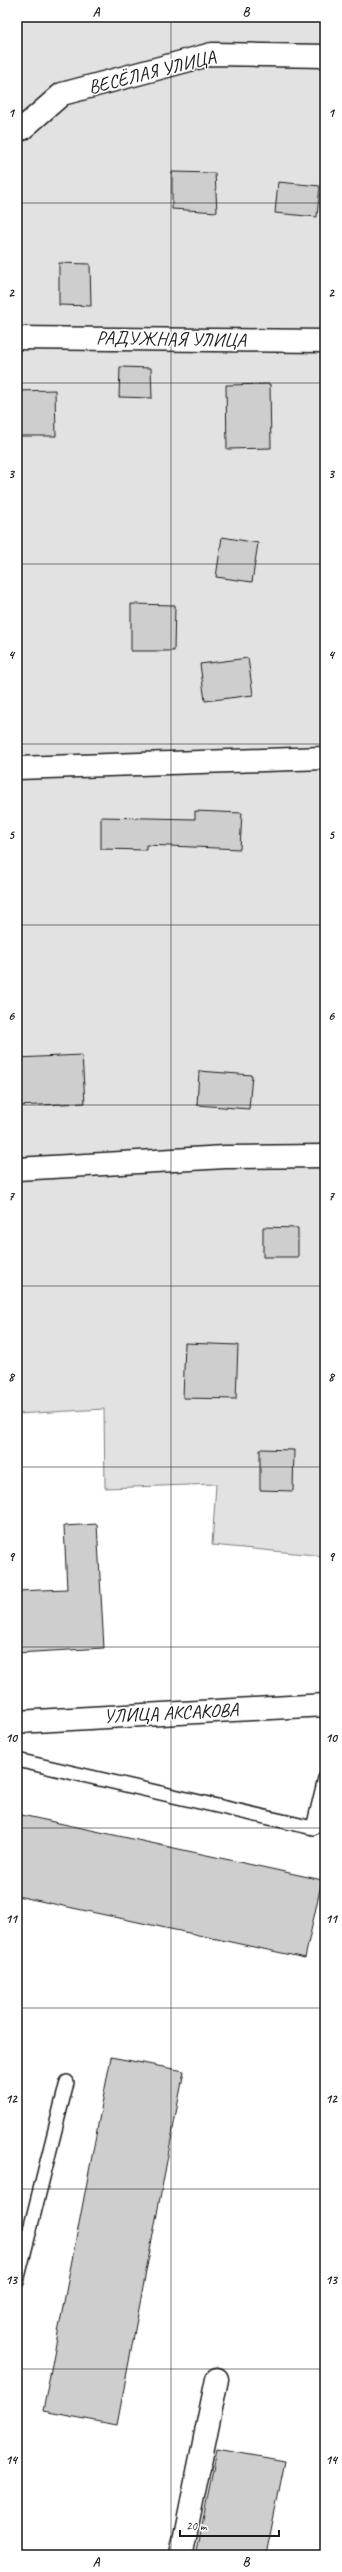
<svg xmlns="http://www.w3.org/2000/svg" width="342" height="2572" viewBox="0 0 342 2572" font-family="Caveat,sans-serif">
<style>
.green{fill:#e2e2e2;stroke:#7f7f7f}
.building{fill:#cecece;stroke:#1c1c1c}
.lines{fill:none;stroke-linecap:round;stroke-linejoin:round}
.lane-casing{stroke:#1c1c1c;stroke-width:16}
.street-casing{stroke:#1c1c1c;stroke-width:25}
.lane{stroke:#fff;stroke-width:13}
.street{stroke:#fff;stroke-width:22}
.grid{fill:none;stroke:#1c1c1c;stroke-width:1;stroke-opacity:0.55}
.labels{text-anchor:middle;dominant-baseline:central;stroke-width:3;stroke-linejoin:round;paint-order:stroke}
.street-label{font-size:19px;fill:#1c1c1c;stroke:#fff}
.neatline{fill:none;stroke:#1c1c1c;stroke-width:1.5}
.grid-label{font-size:13px;text-anchor:middle;font-weight:bold;fill:#1c1c1c}
</style>
<rect width="100%" height="100%" fill="#fff"/>
<filter id="ink" filterUnits="userSpaceOnUse"><feTurbulence type="fractalNoise" baseFrequency=".025" numOctaves="2"/><feDisplacementMap in="SourceGraphic" scale="8" xChannelSelector="R" yChannelSelector="G"/><feConvolveMatrix kernelMatrix="1 2 1 2 8 2 1 2 1" color-interpolation-filters="sRGB"/></filter>
<g filter="url(#ink)">
<path class="green" d="M 17,17 L 325,17 L 325,1556 L 212,1545 L 216,1484 L 105,1488 L 104,1409 L 17,1414 Z"/>
<g class="building">
<path d="M 172,172 L 215,173 L 217,212 L 172,209 Z"/>
<path d="M 278,182 L 320,186 L 317,217 L 275,213 Z"/>
<path d="M 59,263 L 90,264 L 91,306 L 59,305 Z"/>
<path d="M 120,367 L 151,368 L 152,398 L 119,397 Z"/>
<path d="M 270,384 L 271,448 L 227,449 L 226,385 Z"/>
<path d="M 55,390 L 56,436 L 17,436 L 17,391 Z"/>
<path d="M 222,537 L 258,543 L 252,582 L 216,577 Z"/>
<path d="M 131,604 L 175,605 L 174,651 L 131,651 Z"/>
<path d="M 248,658 L 253,695 L 205,701 L 200,664 Z"/>
<path d="M 195,811 L 242,813 L 240,849 L 146,845 L 146,850 L 101,849 L 101,817 L 195,819 Z"/>
<path d="M 82,1055 L 85,1103 L 17,1106 L 17,1058 Z"/>
<path d="M 199,1071 L 252,1075 L 249,1109 L 197,1105 Z"/>
<path d="M 263,1227 L 298,1228 L 298,1257 L 263,1257 Z"/>
<path d="M 185,1343 L 238,1345 L 236,1399 L 183,1398 Z"/>
<path d="M 260,1449 L 294,1450 L 293,1491 L 260,1490 Z"/>
<path d="M 97,1524 L 104,1648 L 17,1653 L 17,1591 L 67,1589 L 64,1526 Z"/>
<path d="M 17,1814 L 322,1880 L 305,1958 L 17,1896 Z"/>
<path d="M 111,2057 L 184,2071 L 117,2425 L 43,2411 Z"/>
<path d="M 217,2449 L 285,2461 L 266,2555 L 196,2555 Z"/>
</g>
<g class="lines">
<defs>
<g id="lane">
<path d="M 17,1760 L 313,1828 L 325,1778"/>
<path d="M 17,2281 L 67,2082"/>
</g>
<g id="street">
<path d="M 17,129 L 22,129 L 62,94 L 212,54 L 325,56"/>
<path d="M 17,338 L 325,341"/>
<path d="M 17,768 L 325,758"/>
<path d="M 17,1169 L 225,1157 L 325,1156"/>
<path d="M 17,1722 L 325,1705"/>
<path d="M 181,2555 L 217,2379"/>
</g>
</defs>
<use href="#lane" class="lane-casing"/>
<use href="#street" class="street-casing"/>
<use href="#lane" class="lane"/>
<use href="#street" class="street"/>
</g>
</g>
<path class="grid" d="M 171,17 L 171,2555M 17,203 L 325,203M 17,383 L 325,383M 17,564 L 325,564M 17,744 L 325,744M 17,925 L 325,925M 17,1105 L 325,1105M 17,1286 L 325,1286M 17,1467 L 325,1467M 17,1647 L 325,1647M 17,1828 L 325,1828M 17,2008 L 325,2008M 17,2189 L 325,2189M 17,2369 L 325,2369"/>
<g class="labels">
<g class="street-label">
<text transform="translate(152 72) rotate(-14)">ВЕСЁЛАЯ УЛИЦА</text>
<text transform="translate(171 339) rotate(1)">РАДУЖНАЯ УЛИЦА</text>
<text transform="translate(171 1713) rotate(-3)">УЛИЦА АКСАКОВА</text>
</g>
</g>
<rect width="342" height="2572" fill="none" stroke="#fff" stroke-width="44"/>
<path d="M180 2530v6h99v-6" fill="none" stroke="#1c1c1c" stroke-width="2"/>
<text x="186" y="2530" font-size="12" fill="#1c1c1c" stroke="#ffffff" stroke-width="3" paint-order="stroke">20 m</text>
<rect x="22" y="22" width="298" height="2528" class="neatline"/>
<g class="grid-label">
<text x="96" y="16">A</text>
<text x="246" y="16">B</text>
<text x="11" y="117">1</text>
<text x="331" y="117">1</text>
<text x="11" y="297">2</text>
<text x="331" y="297">2</text>
<text x="11" y="478">3</text>
<text x="331" y="478">3</text>
<text x="11" y="659">4</text>
<text x="331" y="659">4</text>
<text x="11" y="839">5</text>
<text x="331" y="839">5</text>
<text x="11" y="1020">6</text>
<text x="331" y="1020">6</text>
<text x="11" y="1200">7</text>
<text x="331" y="1200">7</text>
<text x="11" y="1381">8</text>
<text x="331" y="1381">8</text>
<text x="11" y="1561">9</text>
<text x="331" y="1561">9</text>
<text x="11" y="1742">10</text>
<text x="331" y="1742">10</text>
<text x="11" y="1923">11</text>
<text x="331" y="1923">11</text>
<text x="11" y="2103">12</text>
<text x="331" y="2103">12</text>
<text x="11" y="2284">13</text>
<text x="331" y="2284">13</text>
<text x="11" y="2464">14</text>
<text x="331" y="2464">14</text>
<text x="96" y="2566">A</text>
<text x="246" y="2566">B</text>
</g>
</svg>
